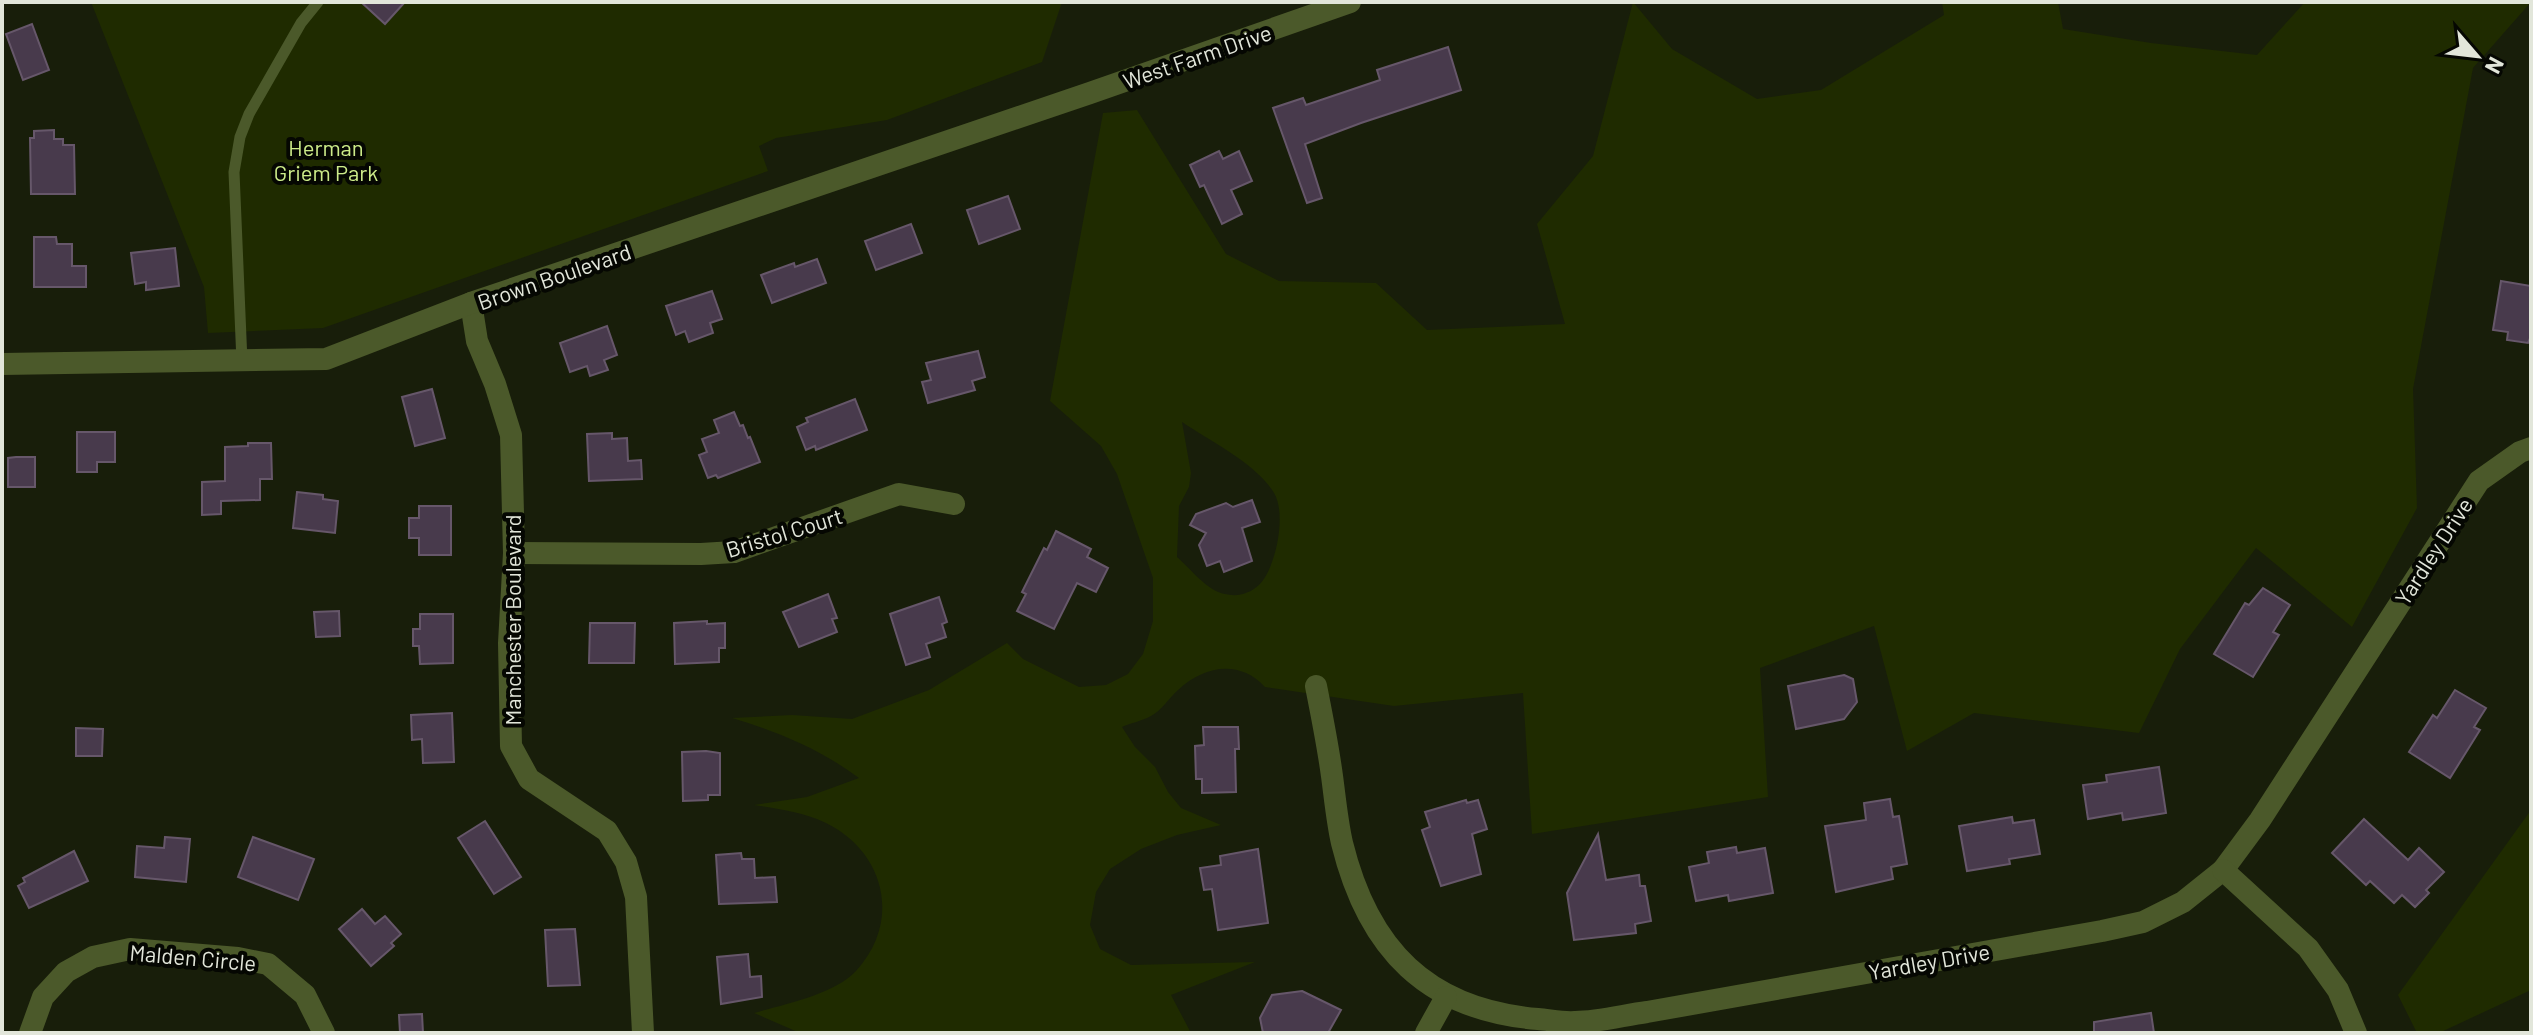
<svg xmlns="http://www.w3.org/2000/svg" width="2533" height="1035" viewBox="0 0 2533 1035" font-family="Barlow,sans-serif">
<style>
.green{fill:#1f2b00;fill-rule:evenodd}
.building{fill:#483a4c;stroke:#66576a;stroke-width:2}
.lines{fill:none;stroke-linecap:round;stroke-linejoin:round}
.service{stroke:#4b592a;stroke-width:11}
.minor{stroke:#4b592a;stroke-width:22}
.labels{text-anchor:middle;dominant-baseline:central;stroke-width:8;stroke-linejoin:round;paint-order:stroke}
.street-label{font-size:22px;fill:#e2e6da;stroke:#050702}
.park-label{font-size:22px;fill:#cdec8a;stroke:#050702}
</style>
<rect width="100%" height="100%" fill="#181e0a"/>
<g class="green">
<path d="M 91,2 L 1062,2 L 1042,62 L 887,120 L 776,138 L 759,146 L 768,171 L 323,328 L 208,333 L 204,287 Z"/>
<path d="M 1633,2 L 1672,49 L 1757,99 L 1821,90 L 1944,15 L 1942,2 L 2058,2 L 2063,29 L 2151,43 L 2257,55 L 2305,2 L 2531,2 L 2473,68 L 2413,389 L 2417,508 L 2352,627 L 2256,548 L 2180,649 L 2139,733 L 1974,713 L 1907,751 L 1874,626 L 1760,668 L 1768,797 L 1532,834 L 1523,693 L 1394,706 L 1265,687 C 1239,659 1204,666 1178,690 C 1169,698 1161,711 1151,716 C 1142,721 1131,723 1122,727 L 1135,747 L 1155,767 L 1168,792 L 1181,808 L 1221,825 L 1177,835 L 1141,849 L 1110,869 L 1096,892 L 1090,925 L 1100,949 L 1131,965 L 1255,962 L 1171,995 L 1191,1033 L 800,1033 L 754,1013 C 785,1004 833,995 856,971 C 902,921 885,852 826,823 C 803,812 778,809 754,805 L 807,797 L 859,778 C 820,749 778,732 732,718 L 792,715 L 852,719 L 929,690 L 1007,643 L 1023,659 L 1079,687 L 1106,685 L 1128,674 L 1143,654 L 1153,621 L 1153,578 L 1117,474 L 1101,446 L 1050,401 L 1103,113 L 1137,110 L 1226,254 L 1279,281 L 1376,283 L 1427,330 L 1565,324 L 1537,224 L 1593,156 ZM 1182,422 C 1210,441 1257,464 1274,493 C 1287,514 1276,568 1259,585 C 1249,594 1237,597 1225,594 C 1207,591 1190,568 1177,557 L 1179,506 L 1189,487 L 1191,473 Z"/>
<path d="M 2531,810 L 2531,990 L 2439,1033 L 2417,1033 L 2398,995 Z"/>
</g>
<g class="building">
<path d="M 361,2 L 405,2 L 385,24 Z"/>
<path d="M 32,24 L 49,70 L 23,80 L 6,34 Z"/>
<path d="M 1448,47 L 1461,90 L 1361,123 L 1305,144 L 1322,198 L 1307,203 L 1273,108 L 1303,98 L 1306,105 L 1380,80 L 1377,70 Z"/>
<path d="M 54,130 L 54,139 L 63,139 L 63,145 L 74,145 L 75,194 L 31,194 L 30,138 L 34,138 L 34,131 Z"/>
<path d="M 1219,151 L 1223,159 L 1239,151 L 1252,181 L 1231,190 L 1242,214 L 1222,224 L 1204,185 L 1200,187 L 1190,165 Z"/>
<path d="M 1008,196 L 1020,229 L 979,244 L 967,210 Z"/>
<path d="M 911,224 L 922,253 L 876,270 L 865,241 Z"/>
<path d="M 34,237 L 56,237 L 57,244 L 72,244 L 72,266 L 86,266 L 86,287 L 34,287 Z"/>
<path d="M 175,248 L 179,286 L 146,290 L 146,282 L 135,284 L 131,253 Z"/>
<path d="M 817,259 L 826,283 L 772,303 L 761,275 L 794,263 L 795,267 Z"/>
<path d="M 2501,281 L 2531,286 L 2531,336 L 2528,343 L 2507,340 L 2508,332 L 2493,330 Z"/>
<path d="M 712,291 L 722,319 L 710,323 L 713,333 L 689,342 L 685,331 L 676,335 L 666,306 Z"/>
<path d="M 607,326 L 617,355 L 604,360 L 608,370 L 590,376 L 587,366 L 570,372 L 560,343 Z"/>
<path d="M 978,351 L 985,377 L 972,381 L 975,390 L 928,403 L 922,382 L 931,380 L 926,363 Z"/>
<path d="M 432,389 L 445,438 L 415,446 L 402,397 Z"/>
<path d="M 855,399 L 867,430 L 816,450 L 815,446 L 806,450 L 797,427 L 808,422 L 806,418 Z"/>
<path d="M 734,412 L 740,426 L 743,425 L 748,438 L 750,437 L 760,462 L 718,478 L 716,475 L 708,478 L 699,455 L 707,452 L 702,439 L 719,433 L 714,420 Z"/>
<path d="M 77,432 L 115,432 L 115,462 L 97,462 L 97,472 L 77,472 Z"/>
<path d="M 612,433 L 612,439 L 627,438 L 628,461 L 641,460 L 642,479 L 589,481 L 587,434 Z"/>
<path d="M 248,443 L 271,443 L 272,479 L 260,479 L 260,500 L 221,501 L 221,514 L 202,515 L 202,482 L 225,481 L 225,447 L 248,446 Z"/>
<path d="M 16,457 L 35,457 L 35,487 L 8,487 L 8,458 Z"/>
<path d="M 297,492 L 323,495 L 323,499 L 338,501 L 335,533 L 293,528 Z"/>
<path d="M 1252,500 L 1260,522 L 1242,528 L 1252,561 L 1224,572 L 1220,561 L 1207,566 L 1199,545 L 1206,533 L 1190,525 L 1196,514 L 1226,503 L 1233,507 Z"/>
<path d="M 419,506 L 451,506 L 451,555 L 419,555 L 419,538 L 409,538 L 409,518 L 419,518 Z"/>
<path d="M 1056,531 L 1091,549 L 1087,557 L 1108,568 L 1096,592 L 1077,583 L 1054,629 L 1017,611 L 1026,594 L 1022,592 L 1044,548 L 1047,550 Z"/>
<path d="M 2263,588 L 2290,605 L 2273,632 L 2279,635 L 2253,677 L 2214,654 L 2245,603 L 2249,605 Z"/>
<path d="M 828,594 L 837,618 L 832,619 L 837,632 L 799,647 L 783,612 Z"/>
<path d="M 939,597 L 947,622 L 942,624 L 946,637 L 926,644 L 930,657 L 906,665 L 890,614 Z"/>
<path d="M 339,611 L 340,636 L 316,637 L 314,612 Z"/>
<path d="M 420,614 L 453,614 L 453,663 L 420,664 L 419,646 L 413,646 L 413,629 L 420,629 Z"/>
<path d="M 707,621 L 707,624 L 725,623 L 725,648 L 719,648 L 719,662 L 675,664 L 674,623 Z"/>
<path d="M 590,623 L 635,623 L 634,663 L 589,663 Z"/>
<path d="M 1844,675 L 1853,679 L 1857,702 L 1844,719 L 1796,729 L 1788,686 Z"/>
<path d="M 2455,690 L 2486,708 L 2474,727 L 2480,730 L 2450,778 L 2409,752 L 2433,715 L 2437,718 Z"/>
<path d="M 452,713 L 454,762 L 423,763 L 422,739 L 412,740 L 411,715 Z"/>
<path d="M 1203,727 L 1238,727 L 1239,749 L 1235,749 L 1236,792 L 1202,793 L 1202,779 L 1196,779 L 1195,746 L 1204,745 Z"/>
<path d="M 76,728 L 103,729 L 102,756 L 76,756 Z"/>
<path d="M 706,751 L 720,753 L 720,795 L 708,795 L 708,800 L 683,801 L 682,752 Z"/>
<path d="M 2159,767 L 2166,813 L 2123,820 L 2122,813 L 2088,819 L 2083,785 L 2107,782 L 2106,775 Z"/>
<path d="M 1890,799 L 1893,817 L 1899,816 L 1907,864 L 1891,867 L 1893,879 L 1836,892 L 1825,826 L 1866,820 L 1864,803 Z"/>
<path d="M 1466,800 L 1467,803 L 1478,800 L 1487,829 L 1472,834 L 1481,874 L 1441,886 L 1422,830 L 1430,827 L 1425,812 Z"/>
<path d="M 2012,817 L 2013,823 L 2034,820 L 2040,854 L 2009,859 L 2010,864 L 1967,871 L 1959,826 Z"/>
<path d="M 2364,819 L 2408,860 L 2419,848 L 2444,872 L 2426,890 L 2429,893 L 2415,907 L 2402,895 L 2394,903 L 2370,881 L 2366,885 L 2332,853 Z"/>
<path d="M 485,821 L 521,877 L 494,894 L 458,838 Z"/>
<path d="M 1598,834 L 1606,880 L 1639,875 L 1640,886 L 1645,886 L 1651,921 L 1635,924 L 1636,933 L 1574,940 L 1567,893 Z"/>
<path d="M 165,837 L 190,839 L 186,882 L 135,877 L 137,846 L 164,848 Z"/>
<path d="M 253,837 L 314,859 L 298,900 L 238,877 Z"/>
<path d="M 1736,847 L 1737,853 L 1765,848 L 1773,893 L 1729,901 L 1728,895 L 1696,901 L 1689,867 L 1709,863 L 1707,852 Z"/>
<path d="M 1258,849 L 1268,923 L 1218,930 L 1212,889 L 1204,890 L 1200,868 L 1221,865 L 1220,856 Z"/>
<path d="M 74,851 L 88,881 L 29,908 L 18,886 L 25,882 L 23,878 Z"/>
<path d="M 741,853 L 742,859 L 754,859 L 755,878 L 775,877 L 777,902 L 719,904 L 716,855 Z"/>
<path d="M 362,909 L 375,924 L 385,916 L 401,934 L 391,943 L 394,946 L 371,966 L 339,929 Z"/>
<path d="M 575,929 L 580,985 L 548,986 L 545,930 Z"/>
<path d="M 748,954 L 750,977 L 761,976 L 762,997 L 721,1004 L 717,957 Z"/>
<path d="M 1302,991 L 1341,1010 L 1328,1033 L 1263,1033 L 1260,1018 L 1272,995 Z"/>
<path d="M 2151,1013 L 2154,1033 L 2094,1033 L 2094,1022 Z"/>
<path d="M 422,1014 L 423,1033 L 400,1033 L 399,1015 Z"/>
</g>
<g class="lines">
<path class="service" d="M 242,362 L 234,172 L 240,137 L 249,114 L 301,23 L 318,2"/>
<g class="minor">
<path d="M 471,303 L 477,341 L 495,384 L 511,435 L 514,553 L 509,643 L 511,746 L 529,779 L 607,831 L 626,862 L 636,897 L 643,1033"/>
<path d="M 2,364 L 326,359 L 471,303 L 1090,93 L 1350,2"/>
<path d="M 514,553 L 701,554 L 734,552 L 899,494 L 954,504"/>
<path d="M 1316,686 C 1322,716 1328,746 1332,776 C 1335,798 1337,821 1342,843 C 1368,949 1427,1010 1538,1019 C 1550,1020 1563,1023 1575,1022 C 1599,1022 1624,1015 1647,1012 L 2102,931 L 2143,922 L 2183,902 L 2223,870 L 2260,820 L 2479,481 L 2520,452 L 2531,448"/>
<path d="M 2223,870 L 2308,948 L 2338,990 L 2356,1033"/>
<path d="M 30,1033 L 43,997 L 66,972 L 93,957 L 130,949 L 238,958 L 268,964 L 305,995 L 324,1033"/>
<path d="M 1426,1033 L 1446,997"/>
</g>
</g>
<g class="labels">
<g class="street-label">
<text transform="translate(1197 56) rotate(-19)">West Farm Drive</text>
<text transform="translate(554 276) rotate(-19)">Brown Boulevard</text>
<text transform="translate(784 532) rotate(-17)">Bristol Court</text>
<text transform="translate(2433 551) rotate(-57)">Yardley Drive</text>
<text transform="translate(512 620) rotate(-90)">Manchester Boulevard</text>
<text transform="translate(193 957) rotate(5)">Malden Circle</text>
<text transform="translate(1929 961) rotate(-10)">Yardley Drive</text>
</g>
<g class="park-label">
<text x="326" y="147">Herman<tspan x="326" dy="25">Griem Park</tspan></text>
</g>
</g>
<rect width="2533" height="1035" fill="none" stroke="#e2e6da" stroke-width="8"/>
<g transform="translate(2477 56) rotate(118)" stroke="#050702" stroke-width="6" paint-order="stroke">
<path d="M0-6L14 30L0 20L-14 30Z" fill="#e2e6da"/>
<text y="-12" font-size="22" font-weight="bold" text-anchor="middle" fill="#e2e6da">N</text>
</g>
</svg>
